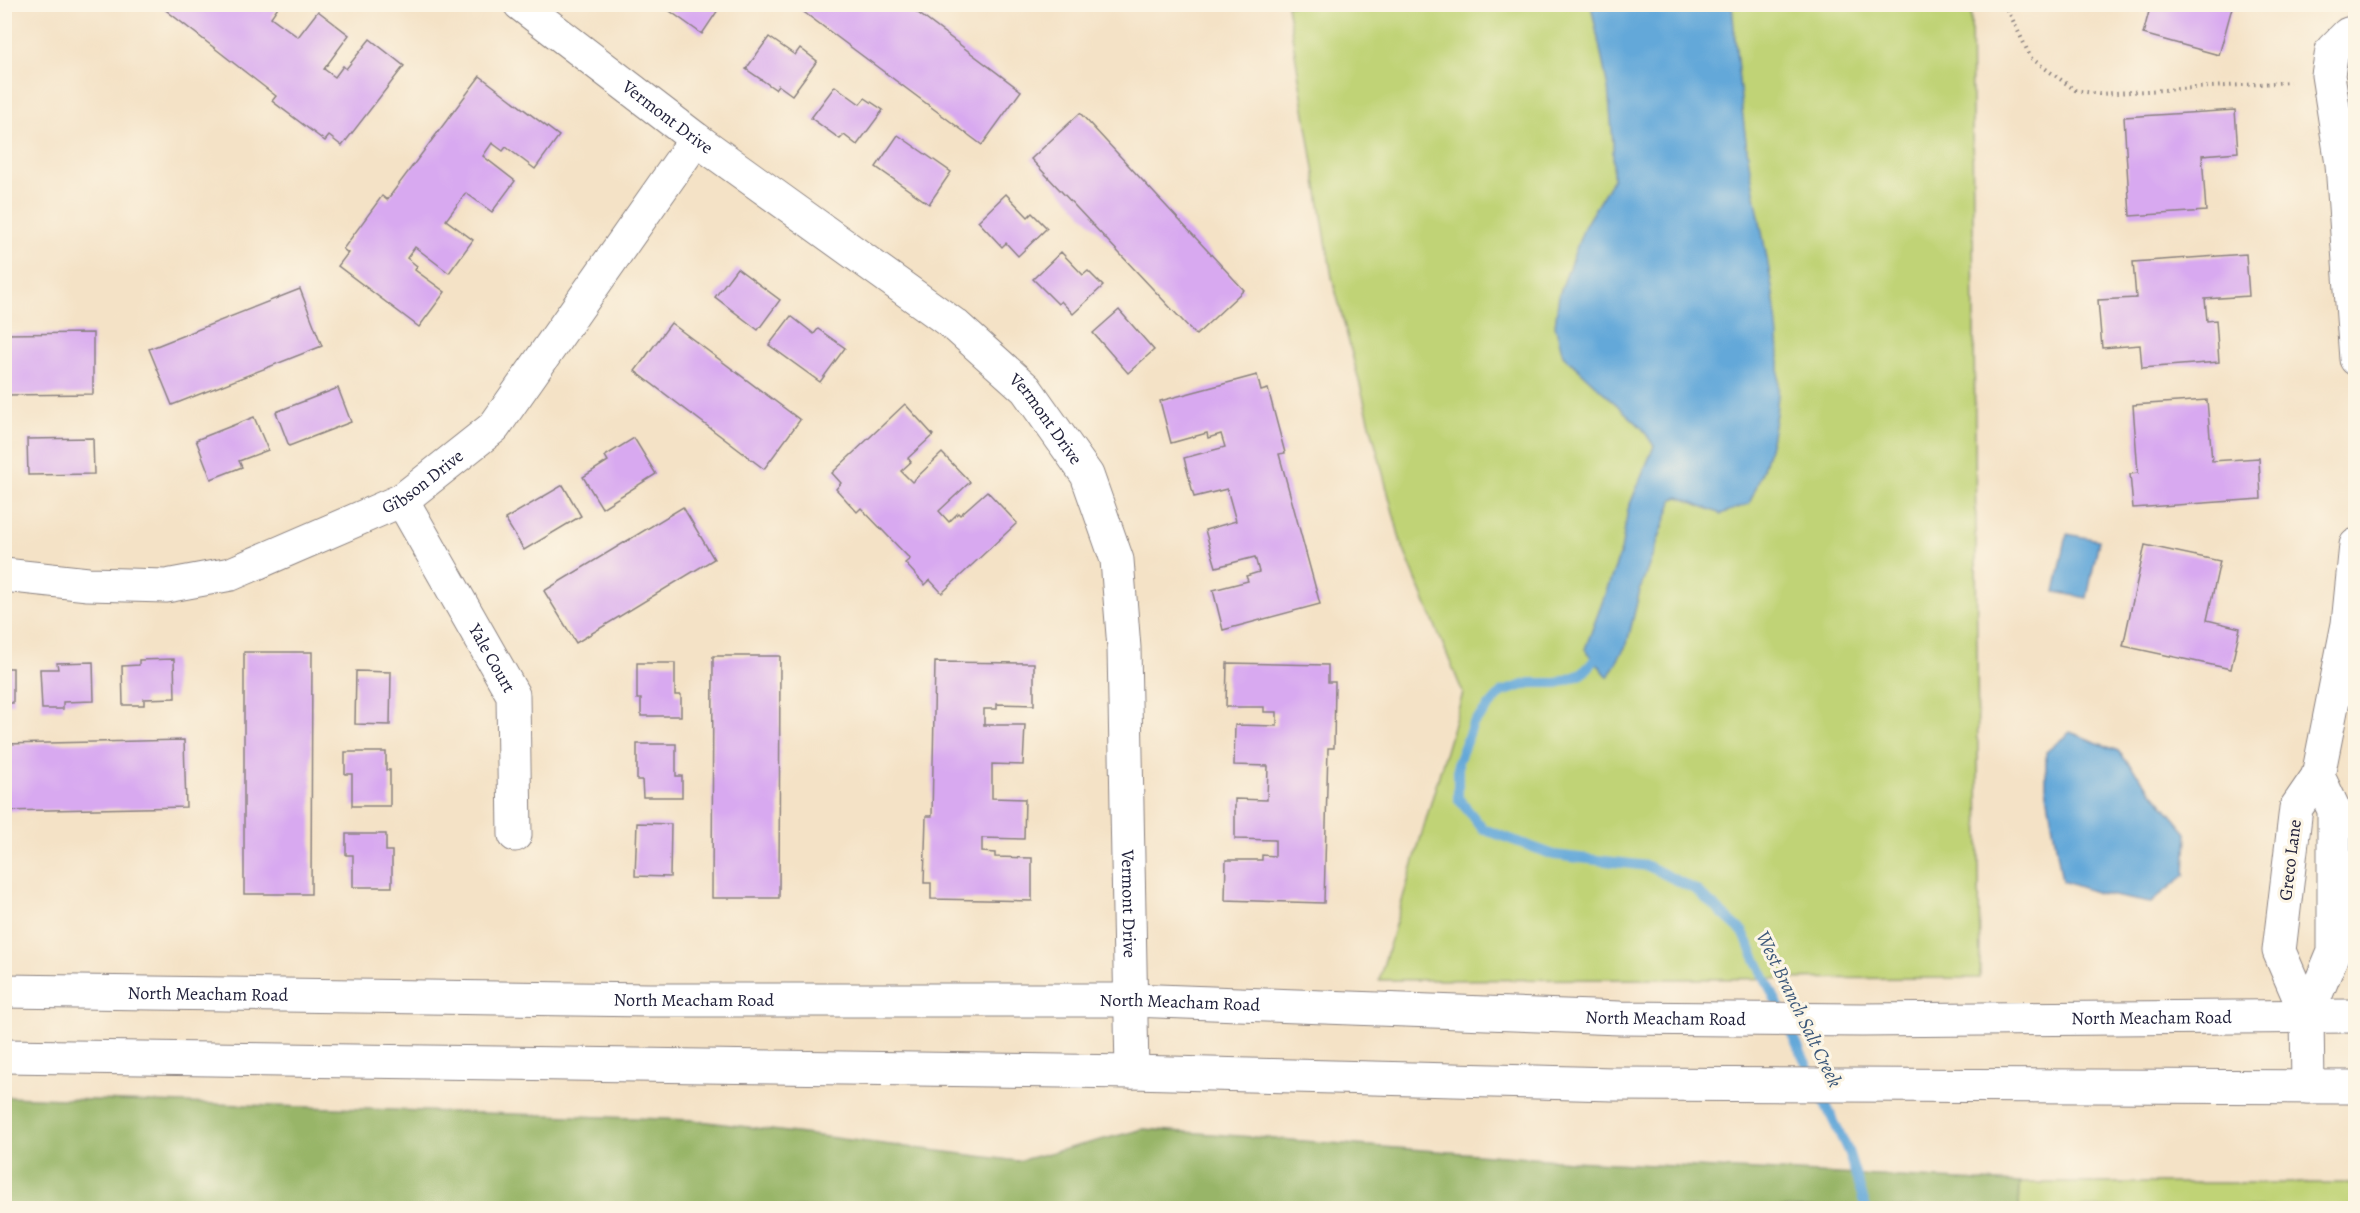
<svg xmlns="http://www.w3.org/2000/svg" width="2360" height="1213" viewBox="0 0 2360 1213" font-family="Alegreya,serif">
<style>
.green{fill:#c0d376;stroke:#717a58;stroke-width:1.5}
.forest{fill:#98b567;stroke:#5d6c51;stroke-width:1.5}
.water{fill:#64a8d9;stroke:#43658a;stroke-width:1.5}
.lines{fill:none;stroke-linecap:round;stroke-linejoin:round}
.stream{stroke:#64a8d9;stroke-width:10}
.building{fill:#d8a9f0}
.minor-casing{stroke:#8b8280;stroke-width:35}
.major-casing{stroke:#8b8280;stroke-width:35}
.path{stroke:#8b8280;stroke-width:4;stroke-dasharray:1.5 4.5;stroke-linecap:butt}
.minor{stroke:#fff;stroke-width:33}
.major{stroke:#fff;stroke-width:33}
.labels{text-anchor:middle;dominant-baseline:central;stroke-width:6;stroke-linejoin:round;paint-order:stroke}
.street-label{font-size:18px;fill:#22223b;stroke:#fcf5e5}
.water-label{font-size:20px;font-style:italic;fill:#3c587a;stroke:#fcf5e5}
</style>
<rect width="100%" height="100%" fill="#fcf5e5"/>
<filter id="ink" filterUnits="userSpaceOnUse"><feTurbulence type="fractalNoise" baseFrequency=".0167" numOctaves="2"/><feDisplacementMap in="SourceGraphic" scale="12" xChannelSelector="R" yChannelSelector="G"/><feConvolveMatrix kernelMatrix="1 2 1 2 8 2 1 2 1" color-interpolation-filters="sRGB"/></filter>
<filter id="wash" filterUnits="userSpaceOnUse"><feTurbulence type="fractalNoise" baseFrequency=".008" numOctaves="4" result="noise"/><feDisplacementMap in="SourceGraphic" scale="24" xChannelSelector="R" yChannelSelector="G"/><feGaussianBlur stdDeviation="1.35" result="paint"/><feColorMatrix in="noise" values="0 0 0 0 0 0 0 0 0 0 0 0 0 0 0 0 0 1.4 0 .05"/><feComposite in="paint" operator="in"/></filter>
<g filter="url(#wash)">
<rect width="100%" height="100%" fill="#f4e2c6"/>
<g class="green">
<path d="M 1287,5 L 1971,5 L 1980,978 L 1379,980 L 1463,693 L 1401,543 L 1332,277 Z"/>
<path d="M 2020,1183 L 2355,1183 L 2355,1208 L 2019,1208 Z"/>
</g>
<path class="forest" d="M 5,1097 L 692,1120 L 1018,1161 L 1144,1129 L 1571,1161 L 2020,1183 L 2019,1208 L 5,1208 Z"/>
<g class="water">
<path d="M 1591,5 L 1732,5 C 1737,59 1741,114 1750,168 C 1771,289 1804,387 1749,504 L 1721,514 L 1679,497 L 1673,499 L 1640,590 L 1627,644 L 1608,677 L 1585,649 L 1621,551 L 1628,509 L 1654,446 L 1642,428 L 1563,355 L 1555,325 L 1559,295 L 1585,225 L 1613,179 L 1613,143 L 1608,88 Z"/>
<path d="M 2067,534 L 2099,540 L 2087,598 L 2055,592 Z"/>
<path d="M 2070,732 L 2118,751 L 2187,833 L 2185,875 L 2150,903 L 2098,893 L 2062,881 L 2046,787 L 2046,752 Z"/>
</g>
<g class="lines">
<path class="stream" d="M 1595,660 L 1582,674 L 1558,683 L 1530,683 L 1502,692 L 1473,724 L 1458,762 L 1458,798 L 1483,829 L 1554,855 L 1648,866 L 1696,890 L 1743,932 L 1848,1151 L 1866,1208"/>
</g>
<g id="blocks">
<g class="building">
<path d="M 158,4 L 280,4 L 271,17 L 298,37 L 318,11 L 349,35 L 324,69 L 335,77 L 343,66 L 346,69 L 370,39 L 404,66 L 342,146 L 329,136 L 325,141 L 272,101 L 276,96 Z"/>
<path d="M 660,4 L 722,4 L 702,34 Z"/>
<path d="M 793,4 L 906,4 L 1021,91 L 982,145 Z"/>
<path d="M 2151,4 L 2233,4 L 2219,55 L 2143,34 Z"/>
<path d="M 769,37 L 795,55 L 800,48 L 817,61 L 792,95 L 778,85 L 775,89 L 746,69 Z"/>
<path d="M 480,76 L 559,136 L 535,169 L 506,147 L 503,151 L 492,143 L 483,156 L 515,181 L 492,212 L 466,193 L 446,220 L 473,240 L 449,273 L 415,247 L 407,258 L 417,266 L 415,270 L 445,292 L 419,327 L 338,266 L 348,253 L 343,249 L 382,196 L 387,200 Z"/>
<path d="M 835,86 L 860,104 L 865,98 L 883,110 L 857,145 L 844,135 L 840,139 L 811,118 Z"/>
<path d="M 2235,110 L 2238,152 L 2202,155 L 2206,211 L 2130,216 L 2124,117 Z"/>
<path d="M 1080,113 L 1244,290 L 1196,335 L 1031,159 Z"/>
<path d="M 898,135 L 951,172 L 929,204 L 876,167 Z"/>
<path d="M 1006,194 L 1028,217 L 1032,213 L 1047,228 L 1018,256 L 1006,243 L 1002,247 L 978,221 Z"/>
<path d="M 1061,252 L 1083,275 L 1088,271 L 1103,286 L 1073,314 L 1061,301 L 1058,304 L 1033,279 Z"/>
<path d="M 2246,254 L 2249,296 L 2205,299 L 2207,321 L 2216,320 L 2219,362 L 2142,368 L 2140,345 L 2102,348 L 2098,300 L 2136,298 L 2133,262 Z"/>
<path d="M 737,268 L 780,300 L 758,330 L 715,297 Z"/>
<path d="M 300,289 L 322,346 L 172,405 L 149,349 Z"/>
<path d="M 1119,310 L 1154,350 L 1128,373 L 1093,333 Z"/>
<path d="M 791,316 L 814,334 L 818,329 L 845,348 L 820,382 L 769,345 Z"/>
<path d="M 671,323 L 800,420 L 764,469 L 635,371 Z"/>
<path d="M 93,333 L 93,394 L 4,395 L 4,334 Z"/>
<path d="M 1257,375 L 1261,391 L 1268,389 L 1285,453 L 1279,454 L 1320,604 L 1223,630 L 1213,590 L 1248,581 L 1246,576 L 1259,572 L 1255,557 L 1216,567 L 1205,530 L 1236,521 L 1227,489 L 1194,497 L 1184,458 L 1225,447 L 1221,434 L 1208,438 L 1207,433 L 1171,443 L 1160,401 Z"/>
<path d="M 338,388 L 351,422 L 289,446 L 276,412 Z"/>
<path d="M 2207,400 L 2212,461 L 2259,458 L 2261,499 L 2133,508 L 2130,474 L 2138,473 L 2133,405 Z"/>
<path d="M 905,404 L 933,435 L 908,458 L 911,462 L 901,471 L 912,482 L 942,453 L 970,482 L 939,511 L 949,522 L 958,513 L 960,515 L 987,491 L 1017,523 L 942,593 L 930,580 L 925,585 L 905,563 L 910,559 L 861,508 L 857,512 L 836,489 L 841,483 L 832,473 Z"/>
<path d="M 254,417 L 268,450 L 239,461 L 242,467 L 211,479 L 196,440 Z"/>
<path d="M 93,438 L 94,474 L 28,475 L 27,439 Z"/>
<path d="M 634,438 L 656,474 L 602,508 L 583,477 L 608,461 L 605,456 Z"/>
<path d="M 563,485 L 581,516 L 524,550 L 505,519 Z"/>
<path d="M 683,507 L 714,559 L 576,643 L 544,591 Z"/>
<path d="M 2145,545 L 2220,561 L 2207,620 L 2240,628 L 2231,669 L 2123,646 Z"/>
<path d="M 244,652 L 312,652 L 311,894 L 244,894 Z"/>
<path d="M 713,656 L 780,656 L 779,898 L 712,898 Z"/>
<path d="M 174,659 L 175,698 L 144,699 L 144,705 L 123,705 L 122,666 L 139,665 L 139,660 Z"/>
<path d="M 93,662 L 94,701 L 63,702 L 63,709 L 42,709 L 40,669 L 58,669 L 57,663 Z"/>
<path d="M 935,662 L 1034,663 L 1034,705 L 997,704 L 997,709 L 984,709 L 984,725 L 1025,725 L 1023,765 L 992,764 L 992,798 L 1025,799 L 1024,839 L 982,838 L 982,852 L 995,853 L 995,857 L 1032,858 L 1032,901 L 931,899 L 931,883 L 924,883 L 926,816 L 932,816 Z"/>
<path d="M 637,663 L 675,663 L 675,695 L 681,695 L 681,716 L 641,716 L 641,699 L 637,699 Z"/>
<path d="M 1227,663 L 1328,665 L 1328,682 L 1335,682 L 1334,748 L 1328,748 L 1324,903 L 1225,900 L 1226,860 L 1262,860 L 1262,855 L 1275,856 L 1275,840 L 1235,839 L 1235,799 L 1267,800 L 1268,766 L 1234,765 L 1235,725 L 1277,726 L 1277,712 L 1264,712 L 1264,707 L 1226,707 Z"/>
<rect x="4" y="668" width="9" height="35"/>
<path d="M 356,671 L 391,672 L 390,725 L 355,724 Z"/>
<path d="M 184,740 L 186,807 L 4,811 L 4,744 Z"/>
<path d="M 637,744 L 676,744 L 676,776 L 682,776 L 682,797 L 643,797 L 642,780 L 637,780 Z"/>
<path d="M 345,752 L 386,752 L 386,770 L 390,770 L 390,806 L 352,806 L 352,774 L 345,774 Z"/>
<path d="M 637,823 L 671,824 L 670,877 L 635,876 Z"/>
<path d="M 346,834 L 386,834 L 386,851 L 392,851 L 392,887 L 353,887 L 353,855 L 346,855 Z"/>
</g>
</g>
</g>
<g filter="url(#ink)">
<use href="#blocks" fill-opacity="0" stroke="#8b8280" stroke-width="1.5"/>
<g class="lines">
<defs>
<g id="minor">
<path id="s1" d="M 520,4 L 696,139 L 956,326 L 1026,389 L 1087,475 L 1117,560 L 1124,648 L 1132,1072"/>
<path d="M 2356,32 L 2348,34 L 2332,50 L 2328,75 L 2342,164 L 2356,359"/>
<path id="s2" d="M 402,500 L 513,695 L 515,835"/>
<path id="s3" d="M 4,575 L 88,584 L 166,586 L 231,574 L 402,500 L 494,427 L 696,139"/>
<path d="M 2318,776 L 2348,624 L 2356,545"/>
<path d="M 2307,1016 L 2334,951 L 2334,810 L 2318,776 L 2296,808 L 2279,951 L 2307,1016 L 2308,1087"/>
</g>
<g id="major">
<path id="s4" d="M 4,991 L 649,1000 L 1131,1000 L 1620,1018 L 1862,1020 L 2356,1016"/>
<path d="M 4,1056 L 1132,1072 L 1613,1084 L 2356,1087"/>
</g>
</defs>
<use href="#minor" class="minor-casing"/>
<use href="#major" class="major-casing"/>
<path class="path" d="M 2005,4 L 2031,58 L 2075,90 L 2099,94 L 2290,82"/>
<use href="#minor" class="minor"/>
<use href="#major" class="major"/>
</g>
</g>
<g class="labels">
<g class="street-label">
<text stroke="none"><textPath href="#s1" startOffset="186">Vermont Drive</textPath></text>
<text stroke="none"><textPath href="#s1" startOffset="672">Vermont Drive</textPath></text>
<text stroke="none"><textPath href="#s3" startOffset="442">Gibson Drive</textPath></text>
<text stroke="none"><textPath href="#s2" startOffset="182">Yale Court</textPath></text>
<text transform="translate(2290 860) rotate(-83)">Greco Lane</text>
<text stroke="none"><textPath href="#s1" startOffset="1176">Vermont Drive</textPath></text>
<text stroke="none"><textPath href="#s4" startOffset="204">North Meacham Road</textPath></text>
<text stroke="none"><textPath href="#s4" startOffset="690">North Meacham Road</textPath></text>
<text stroke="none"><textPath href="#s4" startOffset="1176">North Meacham Road</textPath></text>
<text stroke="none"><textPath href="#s4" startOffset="2148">North Meacham Road</textPath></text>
<text stroke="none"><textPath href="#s4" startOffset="1662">North Meacham Road</textPath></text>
</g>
<g class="water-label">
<text transform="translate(1799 1009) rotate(64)">West Branch Salt Creek</text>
</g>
</g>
<rect width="2360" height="1213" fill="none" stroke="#fcf5e5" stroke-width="24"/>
</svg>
